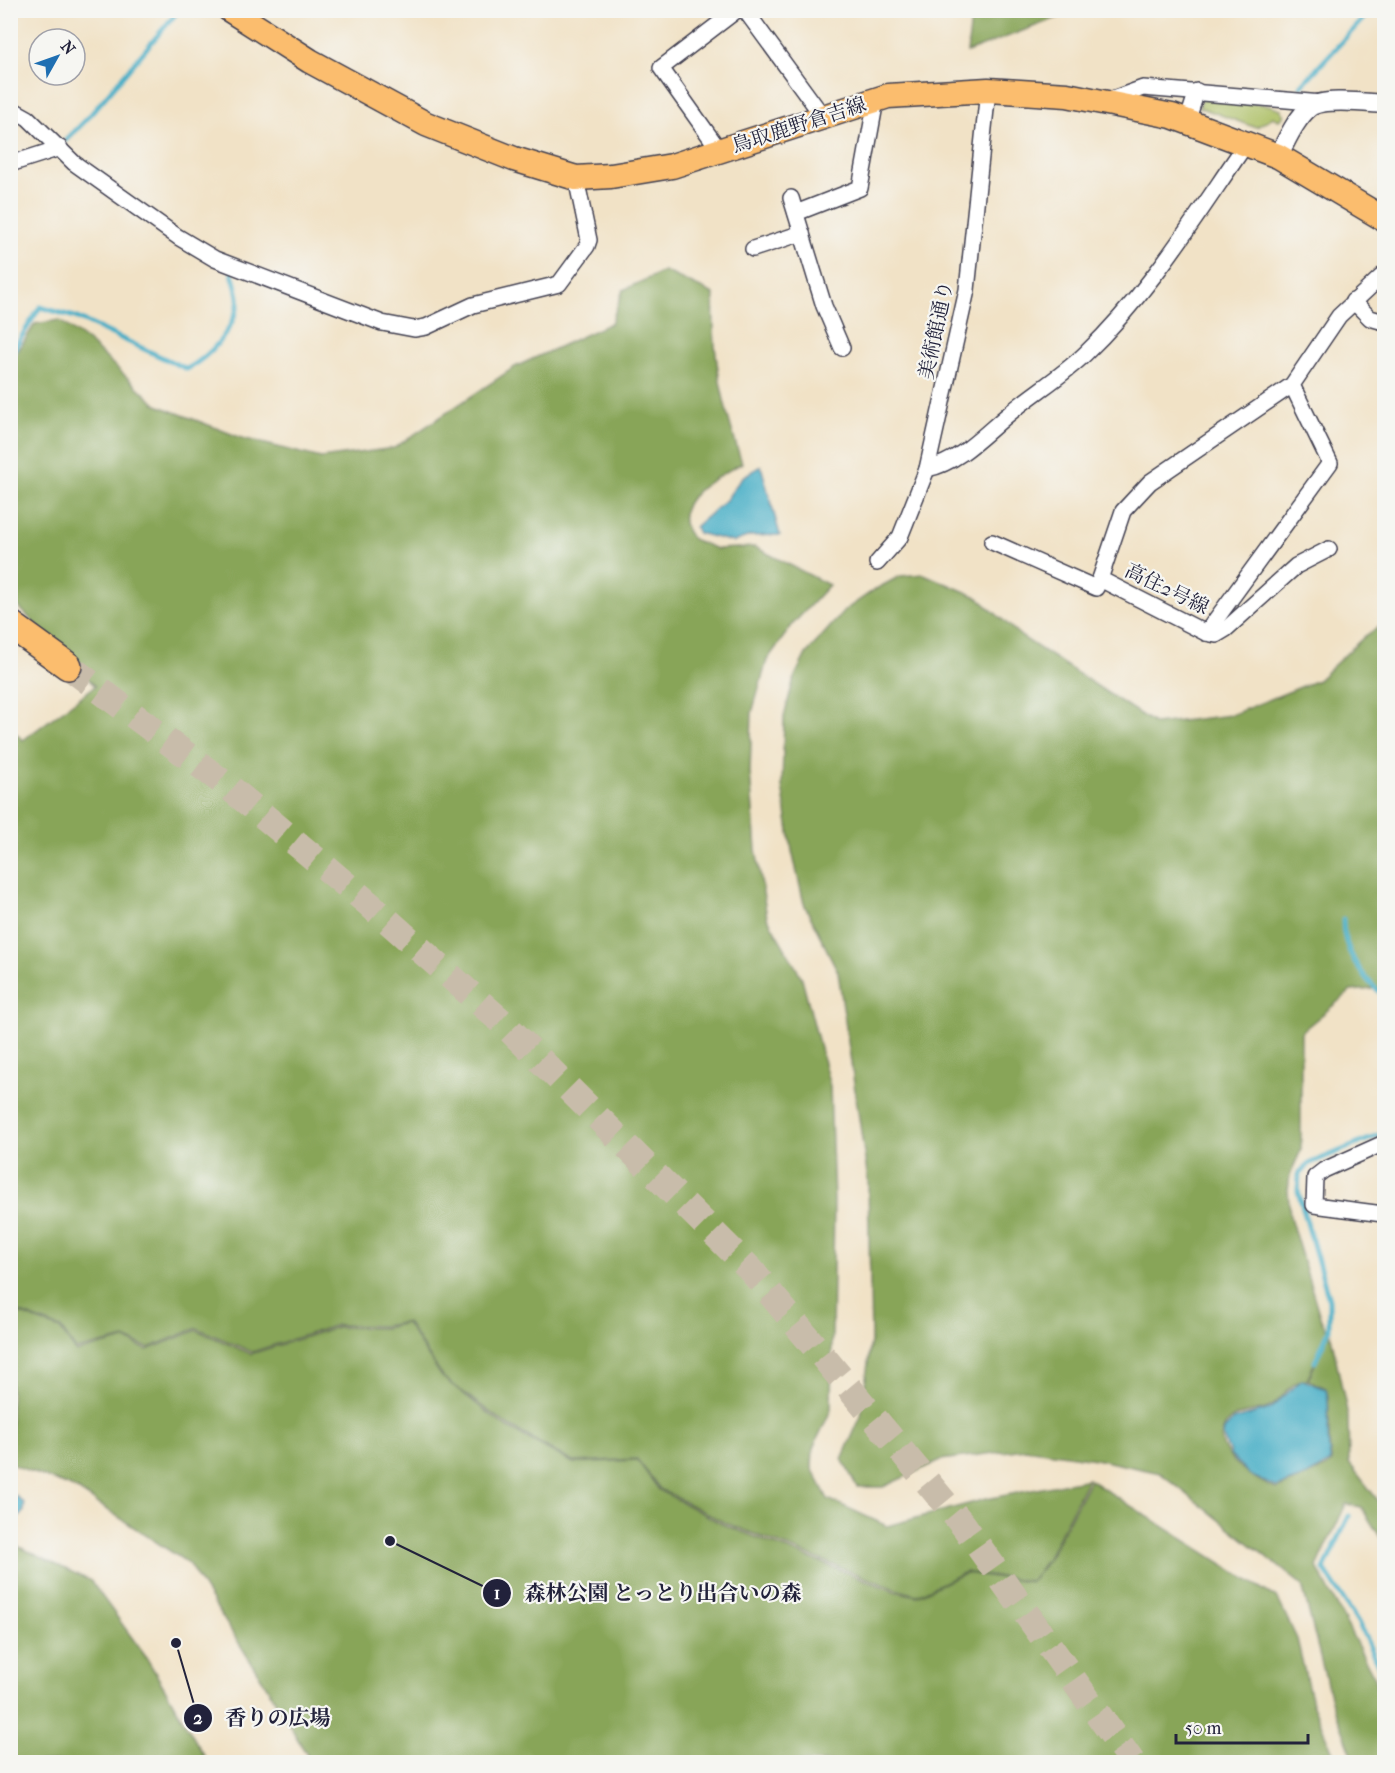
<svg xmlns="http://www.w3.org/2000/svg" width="1395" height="1773" viewBox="0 0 1395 1773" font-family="'IM FELL French Canon','Noto Serif JP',serif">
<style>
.green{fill:#abbe62;stroke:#66704e;stroke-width:1.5}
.forest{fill:#88a558;stroke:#55644a;stroke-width:1.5}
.water{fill:#47aec6;stroke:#346880;stroke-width:1.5}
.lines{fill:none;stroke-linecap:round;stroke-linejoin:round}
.stream{stroke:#47aec6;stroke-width:5}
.motorway-tunnel{stroke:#c8bcaa;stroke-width:27;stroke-dasharray:27 14;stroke-linecap:butt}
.minor-casing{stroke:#413f50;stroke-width:18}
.tertiary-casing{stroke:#413f50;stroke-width:21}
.primary-casing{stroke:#413f50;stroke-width:27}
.motorway-casing{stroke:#413f50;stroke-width:30}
.minor{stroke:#fff;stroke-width:15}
.tertiary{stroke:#fff;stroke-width:18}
.primary{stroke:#fbbd6e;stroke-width:24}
.motorway{stroke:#fbbd6e;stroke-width:27}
.labels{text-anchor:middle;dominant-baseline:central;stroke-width:4.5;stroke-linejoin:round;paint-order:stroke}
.street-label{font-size:20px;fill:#22223b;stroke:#f6f6f2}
.leader{fill:none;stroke:#22223b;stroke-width:2}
.callout-dot{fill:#22223b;stroke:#f6f6f2;stroke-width:2}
.mark-label{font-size:18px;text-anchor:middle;font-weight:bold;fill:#fff}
.callout-label{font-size:21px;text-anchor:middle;font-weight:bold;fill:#22223b;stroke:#f6f6f2;stroke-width:4.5;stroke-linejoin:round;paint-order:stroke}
</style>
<rect width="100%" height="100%" fill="#f6f6f2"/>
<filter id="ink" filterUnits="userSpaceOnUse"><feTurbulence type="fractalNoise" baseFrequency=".0167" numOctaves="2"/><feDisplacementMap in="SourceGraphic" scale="12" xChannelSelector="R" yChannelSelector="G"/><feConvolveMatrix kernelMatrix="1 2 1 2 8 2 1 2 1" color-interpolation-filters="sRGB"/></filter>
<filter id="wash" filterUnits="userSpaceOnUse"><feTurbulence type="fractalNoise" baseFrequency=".008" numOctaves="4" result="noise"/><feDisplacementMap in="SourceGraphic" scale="24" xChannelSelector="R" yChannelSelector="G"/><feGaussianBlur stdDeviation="1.35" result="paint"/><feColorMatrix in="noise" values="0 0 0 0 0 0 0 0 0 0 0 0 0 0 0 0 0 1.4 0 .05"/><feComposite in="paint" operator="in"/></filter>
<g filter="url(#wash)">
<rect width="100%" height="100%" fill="#f1e2c6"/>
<path class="green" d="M 1202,99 L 1269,105 L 1281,109 L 1284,116 L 1279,120 L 1273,117 L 1257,127 L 1251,126 L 1199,107 Z"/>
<g class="forest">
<path d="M 972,11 L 972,10 L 1075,11 L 967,52 Z"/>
<path d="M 664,271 L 714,294 C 711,355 723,405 742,463 C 722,475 679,493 684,522 C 684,527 690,534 692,539 L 717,549 L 755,547 L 829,585 L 793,624 L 767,660 L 752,713 L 750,772 L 756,849 L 767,917 L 802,978 L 830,1086 L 834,1201 L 831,1410 L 813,1448 L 812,1468 L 828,1499 L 887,1526 L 986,1499 L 1088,1479 L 1047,1559 L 1031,1581 L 965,1572 L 917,1595 L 895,1589 L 723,1522 L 660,1489 L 637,1459 L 573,1462 L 506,1424 L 443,1377 L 407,1322 L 384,1326 L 337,1325 L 252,1352 L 197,1328 L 148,1348 L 125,1338 L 76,1350 L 61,1328 L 11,1309 L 10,728 L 23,740 L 95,686 L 11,599 L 11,362 L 35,324 L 59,320 L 90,343 L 157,405 L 242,438 L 321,458 L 394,448 L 515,367 L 611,323 L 623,290 Z"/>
<path d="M 924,574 L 977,597 L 1022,637 L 1155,724 L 1231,715 L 1318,680 L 1365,636 L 1384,624 L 1384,988 L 1351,991 L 1301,1032 L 1301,1150 L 1290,1175 L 1288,1190 L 1290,1217 L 1321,1320 L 1328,1331 L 1307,1380 C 1289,1381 1284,1399 1270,1407 C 1259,1413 1240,1411 1230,1420 C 1201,1447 1254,1480 1276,1489 L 1327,1467 L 1332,1462 C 1325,1437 1333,1412 1326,1388 L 1308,1380 L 1330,1331 L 1348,1416 L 1349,1463 L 1384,1508 L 1384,1543 L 1361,1507 L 1346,1504 L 1317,1567 L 1374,1677 L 1384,1716 L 1384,1762 L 1355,1762 L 1331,1700 L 1302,1585 L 1160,1473 L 1095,1459 L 1025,1449 L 941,1460 L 883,1487 L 857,1487 L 842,1459 L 861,1416 L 871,1340 L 868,1181 L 838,972 L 804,904 L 792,851 L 782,786 L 784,716 L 794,678 L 806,654 L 845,610 L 874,590 L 900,576 Z"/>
<path d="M 11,1310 L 60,1329 L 76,1352 L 125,1339 L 147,1350 L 197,1330 L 251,1354 L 337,1327 L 384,1328 L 406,1323 L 442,1377 L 505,1426 L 573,1463 L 637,1460 L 659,1490 L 722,1524 L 894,1591 L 917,1596 L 965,1573 L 1031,1582 L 1048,1560 L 1090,1480 L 1278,1599 L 1297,1639 L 1312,1703 L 1337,1762 L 311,1762 L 272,1695 L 188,1563 L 76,1489 L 11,1464 Z"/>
<path d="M 11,1543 L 91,1581 L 146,1657 L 208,1762 L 11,1762 Z"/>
</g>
<g class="water">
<path d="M 761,466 L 780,535 L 750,536 L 733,542 L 698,533 L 695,527 L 726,500 L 742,477 Z"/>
<path d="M 1302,1380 L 1326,1389 C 1332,1413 1324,1437 1331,1462 L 1307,1476 L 1276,1487 L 1250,1475 L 1231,1456 L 1223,1437 L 1224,1430 L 1233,1420 L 1270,1409 Z"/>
<path d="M 16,1496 L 24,1503 C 26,1513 21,1519 11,1518 L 11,1497 Z"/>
</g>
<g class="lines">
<g class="stream">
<path d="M 1301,86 L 1371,10"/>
<path d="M 66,140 L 86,120 L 179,10"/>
<path d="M 10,355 L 40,307 L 75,317 L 187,369 C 210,356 232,332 238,305 C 240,296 234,282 232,273"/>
<path d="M 1343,919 C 1342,949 1362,978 1384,996"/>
<path d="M 1315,1362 L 1329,1330 L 1329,1300 L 1298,1191 L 1299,1174 L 1308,1164 L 1384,1133"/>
<path d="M 1349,1516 L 1324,1569 L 1358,1622 L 1384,1677"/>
</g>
</g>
</g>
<g filter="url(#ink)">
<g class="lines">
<path class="motorway-tunnel" d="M 68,666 L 229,787 L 369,904 L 503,1023 L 750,1269 L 964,1526 L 1132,1762"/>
<defs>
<g id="minor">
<path d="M 745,10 L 824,118"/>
<path d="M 1107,101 L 1143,88 L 1322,103"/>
<path d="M 10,108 L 28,118 L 74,163 L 178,237 L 215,259 L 382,323 L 414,329 L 426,327 L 473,305 L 559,284 L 587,246 L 589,240 L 576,178"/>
<path d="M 1187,122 L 1197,91"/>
<path d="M 720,151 L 661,68 L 737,10"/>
<path d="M 10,164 L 60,148"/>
<path d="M 791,198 L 824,306 L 842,348"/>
<path d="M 796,213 L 860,188 L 876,100"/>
<path d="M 753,249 L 802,233"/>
<path d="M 1353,301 L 1370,318 L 1384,322"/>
<path d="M 1292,385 L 1330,463 L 1206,633 L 1100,579 L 1123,511 L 1150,482 L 1292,385 L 1339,316 L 1384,274"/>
<path d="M 927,469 C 960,462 984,434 1010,413 C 1034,393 1062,376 1085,354 C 1149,293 1196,216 1246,144"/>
<path d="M 992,542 L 1096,588 L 1100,579"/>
<path d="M 877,563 L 900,537 L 927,469 L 967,290 L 988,90"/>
<path d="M 1206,633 L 1216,635 L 1226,629 L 1296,566 L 1329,549"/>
<path d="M 1383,1214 L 1314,1205 L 1315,1177 L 1324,1170 L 1384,1143"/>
</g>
<path id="tertiary" d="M 1278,156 C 1287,140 1295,120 1309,108 C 1322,97 1367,103 1384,104"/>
<path id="primary" d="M 230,10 L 310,61 L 426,124 L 514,159 L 576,178 L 611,176 L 672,166 L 888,96 L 988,90 L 1067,95 L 1172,116 L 1278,156 L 1384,219"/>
<path id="motorway" d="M 10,624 L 68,666"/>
</defs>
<use href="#minor" class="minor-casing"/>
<use href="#tertiary" class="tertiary-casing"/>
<use href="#primary" class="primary-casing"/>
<use href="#motorway" class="motorway-casing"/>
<use href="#minor" class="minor"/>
<use href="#tertiary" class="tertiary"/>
<use href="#primary" class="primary"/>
<use href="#motorway" class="motorway"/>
</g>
</g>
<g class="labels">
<g class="street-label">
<text transform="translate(799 125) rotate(-18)">鳥取鹿野倉吉線</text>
<text transform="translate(936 330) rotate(-78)">美術館通り</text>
<text transform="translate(1167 589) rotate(26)">高住2号線</text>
</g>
</g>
<path class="leader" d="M390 1541L497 1593M176 1643L198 1718"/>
<g class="callout-dot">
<circle cx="390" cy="1541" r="6"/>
<circle cx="176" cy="1643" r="6"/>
<circle cx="497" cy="1593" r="15"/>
<circle cx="198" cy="1718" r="15"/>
</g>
<g class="mark-label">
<text x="497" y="1599">1</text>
<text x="198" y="1724">2</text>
</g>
<g class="callout-label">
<text x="663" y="1600">森林公園 とっとり出合いの森</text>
<text x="278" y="1725">香りの広場</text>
</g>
<rect width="1395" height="1773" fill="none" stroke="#f6f6f2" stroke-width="36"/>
<g transform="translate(57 57) rotate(50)"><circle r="28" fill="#f6f6f2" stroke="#a1a1a9" stroke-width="1.5"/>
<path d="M0-4.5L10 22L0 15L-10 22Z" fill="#1f6fb2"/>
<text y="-9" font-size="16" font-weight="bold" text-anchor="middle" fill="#22223b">N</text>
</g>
<path d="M1176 1734v9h132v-9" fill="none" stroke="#22223b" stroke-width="3"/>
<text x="1185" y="1734" font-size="18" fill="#22223b" stroke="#f6f6f2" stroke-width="4.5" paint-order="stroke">50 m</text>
</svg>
